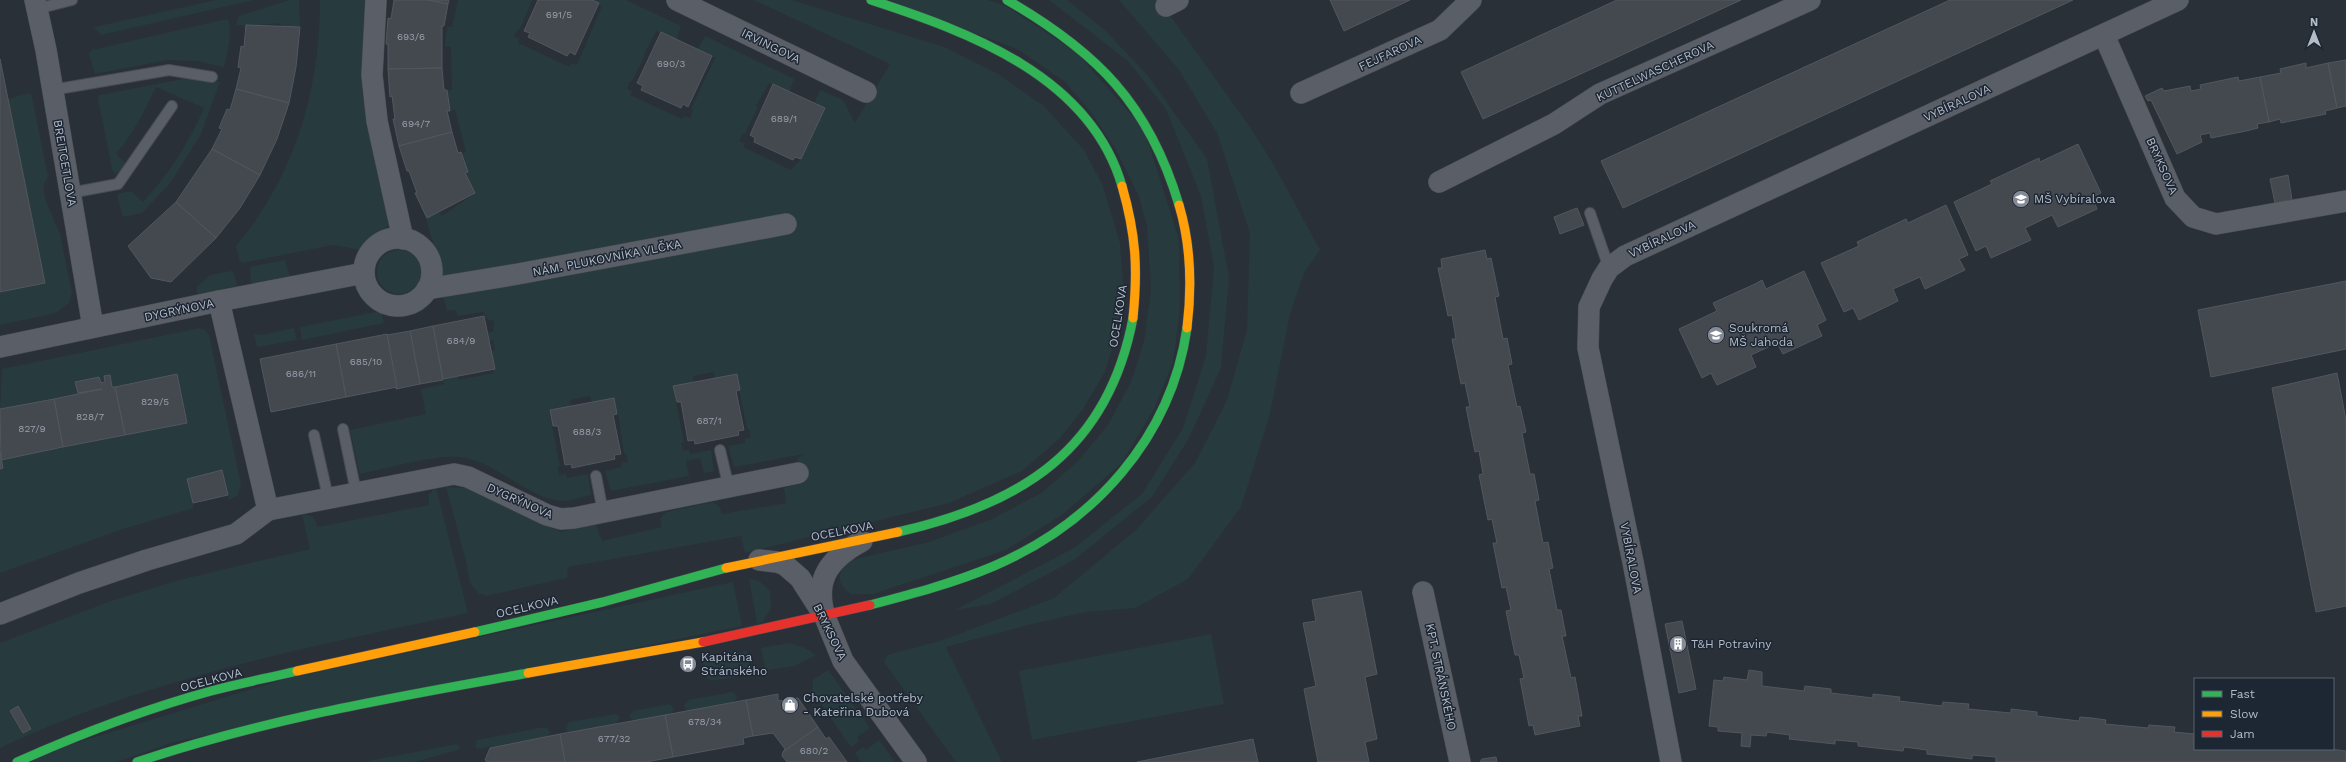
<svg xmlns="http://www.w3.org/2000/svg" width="2346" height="762" viewBox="0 0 2346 762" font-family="'Work Sans',sans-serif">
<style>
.green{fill:#273a3e;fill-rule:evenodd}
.building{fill:#444950;stroke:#52575f}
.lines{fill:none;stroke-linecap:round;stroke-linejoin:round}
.lane-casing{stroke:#484c53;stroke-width:12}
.street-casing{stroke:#484c53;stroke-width:22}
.fast-casing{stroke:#484c53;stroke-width:10}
.slow-casing{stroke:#484c53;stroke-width:10}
.jam-casing{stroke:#484c53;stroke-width:10}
.lane{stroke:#5a5e66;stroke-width:10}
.street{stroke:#5a5e66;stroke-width:21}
.fast{stroke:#30b455;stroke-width:9}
.slow{stroke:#ff9f0a;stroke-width:9}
.jam{stroke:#e5322d;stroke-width:9}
.labels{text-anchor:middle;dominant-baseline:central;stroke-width:3;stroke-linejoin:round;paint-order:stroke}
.number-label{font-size:10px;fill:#989fab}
.street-label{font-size:12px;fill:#b4bcc9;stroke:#1d2633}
.poi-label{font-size:12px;fill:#b4bcc9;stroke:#1d2633;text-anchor:start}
</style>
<rect width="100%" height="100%" fill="#2a3038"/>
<g class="green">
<path d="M 216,0 L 254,0 L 101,35 L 94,27 Z"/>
<path d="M 290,0 L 299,0 L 300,27 L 281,27 L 281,23 L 250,26 L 236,25 L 239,16 Z"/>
<path d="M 320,0 L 372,0 L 388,226 L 362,250 L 333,245 L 242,263 L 239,260 L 236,246 C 295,176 320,90 320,0 Z"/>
<path d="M 458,0 L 532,0 L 520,29 L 518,29 L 514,36 L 519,39 L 518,43 L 570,67 L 571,63 L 577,65 L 602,6 L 590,0 L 626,0 L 681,26 L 676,40 L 656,31 L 644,54 L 645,55 L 632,81 L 630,81 L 627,89 L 632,91 L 630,95 L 682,119 L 684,116 L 690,118 L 693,110 L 691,109 L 715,58 L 697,50 L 705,36 L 794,79 L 789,92 L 769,83 L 756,106 L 758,107 L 745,134 L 743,133 L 739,141 L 745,143 L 743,147 L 791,170 L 801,159 L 825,108 L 814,103 L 820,90 L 843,100 L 855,123 L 890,64 L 754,0 L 792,0 L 944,47 L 998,74 L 1044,106 L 1084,150 L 1103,186 L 1120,243 L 1124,295 L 1119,325 L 1105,372 L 1083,409 L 1059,439 L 1022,471 L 949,503 L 745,553 L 741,536 L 568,567 L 567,578 L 486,596 L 478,593 L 470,583 L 466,561 L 446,487 L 467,488 L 561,532 L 595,523 L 602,541 L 662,527 L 660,518 L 666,512 L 713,502 L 719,506 L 722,514 L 786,503 L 784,488 L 804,483 L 797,458 L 805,454 L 734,467 L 728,446 L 745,443 L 745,439 L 751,437 L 749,429 L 747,429 L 736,374 L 715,378 L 714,372 L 693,376 L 694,383 L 673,387 L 684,442 L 681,443 L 683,451 L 689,450 L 690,454 L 711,450 L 714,471 L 704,473 L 700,458 L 686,461 L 689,476 L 611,491 L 605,471 L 622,467 L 622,463 L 628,462 L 626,453 L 624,454 L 618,414 L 613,399 L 592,402 L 590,396 L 570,400 L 571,407 L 549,411 L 560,466 L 558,467 L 559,475 L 566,474 L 567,478 L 588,474 L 591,495 C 582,497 571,501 561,501 C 524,497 496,460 458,457 C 431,455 387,469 360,474 L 350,430 L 426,414 L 421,389 L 444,384 L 443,378 L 457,376 L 459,380 L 494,373 L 492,351 L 495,350 L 493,340 L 489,340 L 488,332 L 493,332 L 494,321 L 488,320 L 483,312 L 457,316 L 456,310 L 447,311 L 439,282 L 440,266 L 426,219 L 439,212 L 442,216 L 474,194 L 465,174 L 467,172 L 460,154 L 466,151 L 455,110 L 449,111 L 446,91 L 452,90 L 451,47 L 445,46 L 447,27 L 452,27 Z"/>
<path d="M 889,0 L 988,0 L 1006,6 L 1076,52 L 1144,129 L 1179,239 L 1180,309 L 1173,363 L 1154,409 L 1121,464 L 1063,514 L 1006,550 L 873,594 L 850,594 C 839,583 838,581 842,566 L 851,560 L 929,542 L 992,519 L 1043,492 L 1078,461 L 1108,425 L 1131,382 L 1144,341 L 1151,289 L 1147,227 L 1139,196 L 1115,148 L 1090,111 L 1065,82 L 1019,50 Z"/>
<path d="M 1049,0 L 1067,0 L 1105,30 L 1148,76 L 1207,159 L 1229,277 L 1221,368 L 1188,440 L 1152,497 L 1074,560 L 991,604 L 955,610 L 1074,548 L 1142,494 L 1183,428 L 1206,356 L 1214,267 L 1201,196 L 1166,109 L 1128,61 Z"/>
<path d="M 1119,0 L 1159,0 L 1250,127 L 1274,165 L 1320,250 L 1304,273 L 1290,314 L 1269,418 L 1241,507 L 1188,579 L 1135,608 L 1086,612 L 1032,624 L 946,647 L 1002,762 L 956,762 L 884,662 L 887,655 L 943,640 L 1054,598 L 1136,530 L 1195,463 L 1227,400 L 1247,330 L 1250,233 L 1217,133 L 1179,70 Z"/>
<path d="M 227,19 C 234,27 227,56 224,67 L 196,61 L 167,60 L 95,74 L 89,54 L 92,50 Z"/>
<path d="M 188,78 L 220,82 L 201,134 L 171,182 L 142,213 L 123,217 L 117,194 L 131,191 L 143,202 C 169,174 189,143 204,108 L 156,87 C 145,111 133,133 116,154 L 127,165 L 115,174 L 112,169 L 98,98 L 100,95 Z"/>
<path d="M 31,93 L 48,176 L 43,187 L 46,201 L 60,234 L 72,292 L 69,303 L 56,313 L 0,325 L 0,292 L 44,283 L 7,99 Z"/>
<circle cx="399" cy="272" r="22"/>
<path d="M 285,260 L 290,276 L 251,284 L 250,267 Z"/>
<path d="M 231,271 L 234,273 L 237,286 L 199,294 L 197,292 L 197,287 L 210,275 Z"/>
<path d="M 381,311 L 384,323 L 302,340 L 300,327 Z"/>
<path d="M 200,328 L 205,330 L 209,335 L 241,485 L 238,495 L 229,500 L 221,470 L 187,479 L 194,508 L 123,529 L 0,573 L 0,469 L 3,468 L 1,460 L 187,423 L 177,374 L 112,387 L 110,375 L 105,376 L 105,382 L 101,383 L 99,377 L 75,382 L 78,393 L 102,389 L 0,409 L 2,369 Z"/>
<path d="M 294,328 L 297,340 L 257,347 L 254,334 L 261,335 Z"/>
<path d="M 436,488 L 468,613 C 308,647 149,678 0,748 L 0,643 L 111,601 L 179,580 L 310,549 L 302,514 L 313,517 L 318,527 L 429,505 L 428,495 ZM 18,707 L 31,729 L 23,733 L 10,711 Z"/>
<path d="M 749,579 L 759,581 L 770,591 L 771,608 L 763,622 L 757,624 Z"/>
<path d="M 733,582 L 742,626 L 174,742 L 117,762 L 30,762 L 69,745 L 285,679 Z"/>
<path d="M 1211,634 L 1224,704 L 1032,740 L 1019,671 Z"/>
<path d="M 790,643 L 807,649 L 816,655 L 794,666 L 769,670 L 765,668 L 761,648 Z"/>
<path d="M 747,651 L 750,670 L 746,675 L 711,681 L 707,678 L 702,659 Z"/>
<path d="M 828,670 L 870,728 L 857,737 L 859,741 L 851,747 L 812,691 L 813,680 Z"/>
<path d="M 733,692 L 737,697 L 733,703 L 687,711 L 684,706 L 688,700 Z"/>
<path d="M 669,704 L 674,708 L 670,715 L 633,721 L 629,716 L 633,711 Z"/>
<path d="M 616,714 L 620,718 L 615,725 L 569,732 L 566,729 L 569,722 Z"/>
<path d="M 545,727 L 550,731 L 548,737 L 478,749 L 475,747 L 477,740 Z"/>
<path d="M 879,740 L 895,762 L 861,762 L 855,753 L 863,747 L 866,750 Z"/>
<path d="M 457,744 L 460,747 L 458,750 L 414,762 L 363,762 Z"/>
</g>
<g class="building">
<path d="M 394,0 L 429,0 L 448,4 L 444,26 L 442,26 L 442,68 L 388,69 L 388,44 L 386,44 L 388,18 L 391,19 Z"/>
<path d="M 429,0 L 449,0 L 448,4 Z"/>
<path d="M 538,0 L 592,0 L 599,3 L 575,55 L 570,52 L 567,56 L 528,37 L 530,33 L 524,31 Z"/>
<path d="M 1330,0 L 1410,0 L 1344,31 Z"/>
<path d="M 1617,0 L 1741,0 L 1483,119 L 1461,72 Z"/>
<path d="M 1950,0 L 2073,0 L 1623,208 L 1601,161 Z"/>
<path d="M 246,25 L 300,27 L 296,67 L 289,103 L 236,89 L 241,68 L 238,67 L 241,46 L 244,47 Z"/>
<path d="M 661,32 L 712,56 L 688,107 L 683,104 L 681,108 L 641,90 L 643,86 L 637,83 Z"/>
<path d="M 0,59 L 45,283 L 0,292 Z"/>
<path d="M 2346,60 L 2346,106 L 2337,108 L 2328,63 Z"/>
<path d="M 2306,63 L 2306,68 L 2328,63 L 2337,108 L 2325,111 L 2326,114 L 2281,123 L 2280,119 L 2269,122 L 2260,77 L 2281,73 L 2280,69 Z"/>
<path d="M 442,68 L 444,90 L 447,90 L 450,111 L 447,111 L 452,132 L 399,146 L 393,119 L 395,119 L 392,96 L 390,97 L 388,69 Z"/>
<path d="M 2238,77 L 2239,81 L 2260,77 L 2269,122 L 2257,124 L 2258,128 L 2246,131 L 2211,138 L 2210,133 L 2200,135 L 2202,142 L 2177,154 L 2151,100 L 2148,101 L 2145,96 L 2162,88 L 2164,91 L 2190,86 L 2191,91 L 2201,89 L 2200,85 Z"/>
<path d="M 773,84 L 825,108 L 801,159 L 795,157 L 793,160 L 754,142 L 755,138 L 750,135 Z"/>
<path d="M 236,89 L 289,103 L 277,139 L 260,175 L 212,149 L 222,129 L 219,128 L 227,109 L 230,110 Z"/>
<path d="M 452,132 L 458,153 L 461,152 L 468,172 L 465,173 L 475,193 L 427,218 L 415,193 L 417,193 L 409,171 L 407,171 L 399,146 Z"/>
<path d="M 2078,144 L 2101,193 L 2092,197 L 2097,209 L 2058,227 L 2052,215 L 2025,228 L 2031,240 L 1991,258 L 1986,246 L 1976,251 L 1954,202 L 1992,184 L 1990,181 L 2039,158 L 2040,162 Z"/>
<path d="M 212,149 L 260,175 L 240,208 L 216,238 L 176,202 Z"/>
<path d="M 2288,175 L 2292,200 L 2275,203 L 2270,179 Z"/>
<path d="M 176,202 L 216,238 L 171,282 L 151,278 L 128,246 Z"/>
<path d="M 1946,205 L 1968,255 L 1959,259 L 1965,270 L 1925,289 L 1920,277 L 1893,289 L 1898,301 L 1859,320 L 1853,308 L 1844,312 L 1821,263 L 1859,246 L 1857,242 L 1906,219 L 1908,223 Z"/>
<path d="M 1577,208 L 1584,225 L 1560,234 L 1554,217 Z"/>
<path d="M 1485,250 L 1487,259 L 1491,258 L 1499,296 L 1495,297 L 1503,339 L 1507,338 L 1512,364 L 1508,365 L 1517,407 L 1520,406 L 1526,432 L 1522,433 L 1530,474 L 1534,474 L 1539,500 L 1535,501 L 1543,543 L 1548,542 L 1553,568 L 1549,569 L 1557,610 L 1561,610 L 1566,636 L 1562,636 L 1571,678 L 1575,677 L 1582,716 L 1578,716 L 1580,726 L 1535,735 L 1533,725 L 1529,726 L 1520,679 L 1524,678 L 1519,655 L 1515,655 L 1506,611 L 1511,610 L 1506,587 L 1502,588 L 1493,543 L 1497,543 L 1492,519 L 1488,520 L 1479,475 L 1483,474 L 1479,451 L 1475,452 L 1466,407 L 1470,407 L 1465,383 L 1461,384 L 1452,339 L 1456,339 L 1452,315 L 1448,316 L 1438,268 L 1442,268 L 1441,259 Z"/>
<path d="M 1804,271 L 1826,320 L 1817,325 L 1822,336 L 1783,354 L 1777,343 L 1751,355 L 1756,367 L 1717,385 L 1711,373 L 1702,378 L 1679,329 L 1717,311 L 1713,303 L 1755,284 L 1762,280 L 1766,289 Z"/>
<path d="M 2346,281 L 2346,349 L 2211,377 L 2198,310 Z"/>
<path d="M 484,316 L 495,369 L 443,379 L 433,326 Z"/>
<path d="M 433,326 L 443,380 L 420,384 L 410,331 Z"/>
<path d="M 410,331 L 420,384 L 396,389 L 387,335 Z"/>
<path d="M 387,334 L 397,387 L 346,397 L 336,344 Z"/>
<path d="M 336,344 L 346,397 L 271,412 L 260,359 Z"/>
<path d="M 2337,373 L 2346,420 L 2346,606 L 2316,612 L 2272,388 Z"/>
<path d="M 177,374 L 187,423 L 125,435 L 115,387 Z"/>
<path d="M 737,374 L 740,390 L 736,391 L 744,430 L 738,431 L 739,435 L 695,444 L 694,440 L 688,441 L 681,402 L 677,402 L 673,386 Z"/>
<path d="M 110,375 L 112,387 L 115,387 L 125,435 L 63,447 L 54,399 L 102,389 L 78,393 L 75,382 L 99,377 L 101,383 L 105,382 L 104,376 Z"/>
<path d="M 614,398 L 617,414 L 613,415 L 621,454 L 614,455 L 615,459 L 572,468 L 571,464 L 565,465 L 558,426 L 553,426 L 550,410 Z"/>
<path d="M 54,399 L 63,447 L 1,460 L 0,409 Z"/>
<path d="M 0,452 L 3,468 L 0,469 Z"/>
<path d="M 222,470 L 228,495 L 193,503 L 187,479 Z"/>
<path d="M 1361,591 L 1377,674 L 1365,677 L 1377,739 L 1365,742 L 1369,762 L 1318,762 L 1304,689 L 1316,686 L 1303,623 L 1316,621 L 1312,600 Z"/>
<path d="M 1682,621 L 1696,689 L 1679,693 L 1665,624 Z"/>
<path d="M 1749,670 L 1762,672 L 1762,686 L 1804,691 L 1805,686 L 1831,689 L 1831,693 L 1873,698 L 1873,694 L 1900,697 L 1899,701 L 1942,706 L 1943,702 L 1969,704 L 1968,709 L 2011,713 L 2011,709 L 2037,712 L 2037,716 L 2079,721 L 2080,717 L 2092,718 L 2106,720 L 2105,724 L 2148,728 L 2149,725 L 2175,727 L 2174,732 L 2195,734 L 2195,749 L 2330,749 L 2346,751 L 2346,762 L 1996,762 L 1996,757 L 1972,755 L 1972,759 L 1927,754 L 1927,750 L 1904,747 L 1903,751 L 1858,746 L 1858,742 L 1835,740 L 1835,744 L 1789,739 L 1790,735 L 1767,732 L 1766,736 L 1751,735 L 1750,747 L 1741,746 L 1742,733 L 1718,731 L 1718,727 L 1709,726 L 1714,680 L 1723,681 L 1724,677 L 1747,680 Z"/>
<path d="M 778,694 L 778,701 L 798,698 L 818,727 L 783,752 L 785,749 L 773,733 L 753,736 L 746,700 Z"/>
<path d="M 746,700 L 753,736 L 743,738 L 744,744 L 673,757 L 665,715 Z"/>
<path d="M 18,706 L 31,729 L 23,733 L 10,711 Z"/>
<path d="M 665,715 L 673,757 L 646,762 L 565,762 L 560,734 Z"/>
<path d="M 818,727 L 826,739 L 829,737 L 847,762 L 787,762 L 782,756 L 783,752 Z"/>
<path d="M 560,734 L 565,762 L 487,762 L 485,760 L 490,748 Z"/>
<path d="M 1253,739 L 1258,762 L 1137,762 Z"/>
<path d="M 1496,757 L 1497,762 L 1480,762 L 1482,759 Z"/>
</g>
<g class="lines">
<defs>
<g id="lane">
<path d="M 37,9 L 72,0"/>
<path d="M 52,90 L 169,70 L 212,77"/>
<path d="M 70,193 L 118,184 L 172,106"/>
<path d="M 1590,213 L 1609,268"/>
<path d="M 343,429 L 356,492"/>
<path d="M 314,435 L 328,497"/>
<path d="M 720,450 L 729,488"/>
<path d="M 596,476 L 603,512"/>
</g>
<g id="street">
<path d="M 35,0 L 46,50 L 93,327"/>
<path d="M 376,0 L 372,75 L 377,121 L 403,239"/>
<path d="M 677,0 L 866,92"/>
<path d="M 1166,6 L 1178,0"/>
<path d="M 2104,35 L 2175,198 L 2193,217 L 2216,224 L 2346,201"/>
<path d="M 1301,93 L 1440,30 L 1471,0"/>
<path d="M 1439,182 L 1554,124 L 1600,94 L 1810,0"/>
<circle cx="398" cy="272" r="34"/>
<path d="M 427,289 L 518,274 L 786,224"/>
<path d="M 219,301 L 364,273"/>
<path d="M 0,347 L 219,301 L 268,510 L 454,474 L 468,477 L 547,515 L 561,519 L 574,518 L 798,473"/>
<path d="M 759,560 L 777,562 L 785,565 L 800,578 L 825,617 L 843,661 L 916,762"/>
<path d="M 1423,592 L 1460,762"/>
<path d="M 824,613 C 814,577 832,557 862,541"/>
<path d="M 0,614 L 79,583 L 147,560 L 236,534 L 268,510"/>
<path d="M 1671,762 L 1633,562 L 1588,348 L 1589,307 L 1602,279 L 1609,268 L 1625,256 L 2178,0"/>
</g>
<g id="fast">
<path d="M 871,0 C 969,32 1090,76 1122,186"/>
<path d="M 1007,0 C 1097,52 1149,104 1179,205"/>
<path d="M 898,532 C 1022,504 1108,450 1133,318"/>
<path d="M 870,605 C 912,594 954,583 994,566 C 1094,523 1171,438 1187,328"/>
<path d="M 475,632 L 603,602 L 726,568"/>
<path d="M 17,762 C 80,734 145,709 211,691 C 240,683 269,678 297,671"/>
<path d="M 137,762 C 265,719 396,697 528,673"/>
</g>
<g id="slow">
<path d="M 1122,186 C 1136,235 1138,268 1133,318"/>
<path d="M 1179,205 C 1191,245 1192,287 1187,328"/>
<path d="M 726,568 L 898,532"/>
<path d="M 297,671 L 475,632"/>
<path d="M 528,673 L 703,642"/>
</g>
<path id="jam" d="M 703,642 L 870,605"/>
</defs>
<use href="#lane" class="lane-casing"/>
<use href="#street" class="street-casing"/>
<use href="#fast" class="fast-casing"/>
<use href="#slow" class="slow-casing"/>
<use href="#jam" class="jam-casing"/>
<use href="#lane" class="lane"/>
<use href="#street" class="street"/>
<use href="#fast" class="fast"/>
<use href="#slow" class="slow"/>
<use href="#jam" class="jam"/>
</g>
<defs>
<symbol id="school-disc" viewBox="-11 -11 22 22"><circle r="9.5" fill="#848b96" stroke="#1d2633"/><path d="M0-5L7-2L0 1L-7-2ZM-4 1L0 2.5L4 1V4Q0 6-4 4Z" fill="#fff"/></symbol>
<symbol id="building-disc" viewBox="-11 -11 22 22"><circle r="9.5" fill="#848b96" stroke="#1d2633"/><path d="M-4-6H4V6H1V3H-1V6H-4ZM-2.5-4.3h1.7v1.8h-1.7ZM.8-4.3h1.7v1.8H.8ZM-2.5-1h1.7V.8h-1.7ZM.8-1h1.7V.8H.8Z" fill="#fff"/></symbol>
<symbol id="bus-disc" viewBox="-11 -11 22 22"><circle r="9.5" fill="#848b96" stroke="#1d2633"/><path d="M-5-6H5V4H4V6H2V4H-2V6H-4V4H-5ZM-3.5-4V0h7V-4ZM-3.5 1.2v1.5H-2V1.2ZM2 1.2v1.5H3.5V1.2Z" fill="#fff"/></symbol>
<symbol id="shop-disc" viewBox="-11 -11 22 22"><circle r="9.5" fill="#848b96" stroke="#1d2633"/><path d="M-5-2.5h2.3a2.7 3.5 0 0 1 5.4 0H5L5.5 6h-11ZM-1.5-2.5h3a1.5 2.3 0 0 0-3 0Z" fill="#fff"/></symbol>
</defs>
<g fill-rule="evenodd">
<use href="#school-disc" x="2011" y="189" width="20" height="20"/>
<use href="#school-disc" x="1706" y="325" width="20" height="20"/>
<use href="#building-disc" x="1668" y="634" width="20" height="20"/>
<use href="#bus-disc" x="678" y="654" width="20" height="20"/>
<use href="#shop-disc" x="780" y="695" width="20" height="20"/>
</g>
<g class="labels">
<g class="number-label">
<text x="559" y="14">691/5</text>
<text x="411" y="36">693/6</text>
<text x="671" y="63">690/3</text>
<text x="784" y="118">689/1</text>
<text x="416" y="123">694/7</text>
<text x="461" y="340">684/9</text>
<text x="366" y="361">685/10</text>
<text x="301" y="373">686/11</text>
<text x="155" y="401">829/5</text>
<text x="90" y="416">828/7</text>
<text x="709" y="420">687/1</text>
<text x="32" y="428">827/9</text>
<text x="587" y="431">688/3</text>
<text x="705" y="721">678/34</text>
<text x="614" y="738">677/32</text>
<text x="814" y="750">680/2</text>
</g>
<g class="street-label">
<text transform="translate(771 46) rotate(26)">IRVINGOVA</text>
<text transform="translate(1390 53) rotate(-25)">FEJFAROVA</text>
<text transform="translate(1655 71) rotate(-25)">KUTTELWASCHEROVA</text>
<text transform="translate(1957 103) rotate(-25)">VYBÍRALOVA</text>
<text transform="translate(65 163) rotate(80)">BREITCETLOVA</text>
<text transform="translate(2162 166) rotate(66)">BRYKSOVA</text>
<text transform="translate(1662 239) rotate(-25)">VYBÍRALOVA</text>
<text transform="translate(607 258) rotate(-11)">NÁM. PLUKOVNÍKA VLČKA</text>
<text transform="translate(179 310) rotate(-12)">DYGRÝNOVA</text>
<text transform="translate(1118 316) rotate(-81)">OCELKOVA</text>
<text transform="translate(520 501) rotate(24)">DYGRÝNOVA</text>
<text transform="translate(842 531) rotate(-11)">OCELKOVA</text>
<text transform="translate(1631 558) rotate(79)">VYBÍRALOVA</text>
<text transform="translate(527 607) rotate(-13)">OCELKOVA</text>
<text transform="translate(830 632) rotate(64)">BRYKSOVA</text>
<text transform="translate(1441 677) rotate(78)">KPT. STRÁNSKÉHO</text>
<text transform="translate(211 680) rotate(-15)">OCELKOVA</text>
</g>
<g class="poi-label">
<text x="2034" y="199">MŠ Vybíralova</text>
<text x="1729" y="328">Soukromá<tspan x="1729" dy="14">MŠ Jahoda</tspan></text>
<text x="1691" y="644">T&amp;H Potraviny</text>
<text x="701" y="657">Kapitána<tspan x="701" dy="14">Stránského</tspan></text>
<text x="803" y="698">Chovatelské potřeby<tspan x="803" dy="14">- Kateřina Dubová</tspan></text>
</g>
</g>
<rect x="2194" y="678" width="140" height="72" fill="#1d2633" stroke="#59626f"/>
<rect x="2202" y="691" width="20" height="6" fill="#30b455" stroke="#59626f"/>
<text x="2230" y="698" font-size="12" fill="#b4bcc9">Fast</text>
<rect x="2202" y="711" width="20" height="6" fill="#ff9f0a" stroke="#59626f"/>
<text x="2230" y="718" font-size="12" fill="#b4bcc9">Slow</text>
<rect x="2202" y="731" width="20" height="6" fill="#e5322d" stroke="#59626f"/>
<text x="2230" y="738" font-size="12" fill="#b4bcc9">Jam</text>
<g transform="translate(2314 32)" stroke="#1d2633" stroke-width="3" paint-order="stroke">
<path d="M0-3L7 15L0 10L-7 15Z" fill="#b4bcc9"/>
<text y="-6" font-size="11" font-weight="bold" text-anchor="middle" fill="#b4bcc9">N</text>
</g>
</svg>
